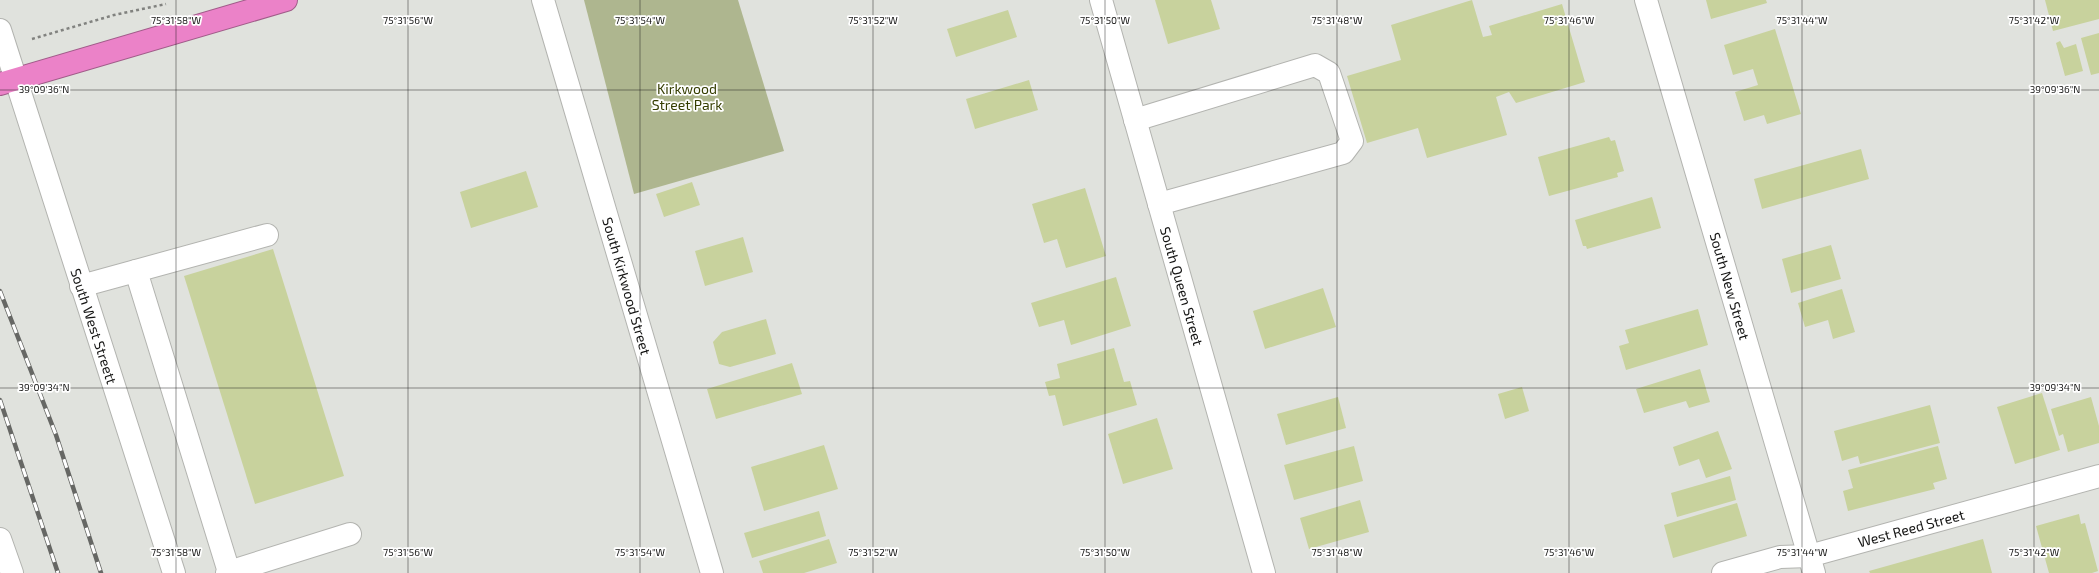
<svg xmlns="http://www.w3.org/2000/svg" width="2099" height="573" viewBox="0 0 2099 573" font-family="'Exo 2',sans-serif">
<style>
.green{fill:#aeb68f}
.building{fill:#c8d29d}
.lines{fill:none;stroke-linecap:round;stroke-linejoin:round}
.minor-casing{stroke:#b3b4b0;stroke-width:24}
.highway-casing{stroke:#a05c89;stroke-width:24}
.path{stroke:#81827f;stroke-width:2.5;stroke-dasharray:3 3;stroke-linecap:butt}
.minor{stroke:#fff;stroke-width:22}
.highway{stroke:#eb82c8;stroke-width:22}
.rail-casing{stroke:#666764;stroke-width:4.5}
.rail{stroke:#fff;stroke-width:3;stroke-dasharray:9;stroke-linecap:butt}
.ticks{fill:none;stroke:#141413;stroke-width:1;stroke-opacity:0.45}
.labels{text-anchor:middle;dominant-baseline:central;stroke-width:3.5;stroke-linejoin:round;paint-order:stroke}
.park-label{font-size:14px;fill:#353d00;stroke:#fff}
.street-label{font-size:14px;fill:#141413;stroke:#fff}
.ticks-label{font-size:10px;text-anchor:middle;fill:#141413;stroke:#fff;stroke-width:3.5;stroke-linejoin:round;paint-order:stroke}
</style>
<rect width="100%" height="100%" fill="#e0e2dd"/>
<path class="green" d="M 584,0 L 738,0 L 784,151 L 634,194 Z"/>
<g class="building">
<path d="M 1155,0 L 1211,0 L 1220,29 L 1168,44 Z"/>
<path d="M 1472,0 L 1483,37 L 1492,35 L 1489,26 L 1562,4 L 1585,82 L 1516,103 L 1509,92 L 1496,97 L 1507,135 L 1427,158 L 1418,128 L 1367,143 L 1347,76 L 1401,60 L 1391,25 Z"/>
<path d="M 1706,0 L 1766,0 L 1767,3 L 1711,19 Z"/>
<path d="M 2045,0 L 2099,0 L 2099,19 L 2053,31 Z"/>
<path d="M 1008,10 L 1017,37 L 956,57 L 947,29 Z"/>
<path d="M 1775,29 L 1801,114 L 1767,124 L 1764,115 L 1744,121 L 1735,92 L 1758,85 L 1753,69 L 1733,75 L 1724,45 Z"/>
<path d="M 2099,33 L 2099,73 L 2091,75 L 2081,38 Z"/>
<path d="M 2060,41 L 2064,48 L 2076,44 L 2083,71 L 2065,76 L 2056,43 Z"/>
<path d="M 1029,80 L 1038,110 L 975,129 L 966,99 Z"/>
<path d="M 1609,137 L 1611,141 L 1615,140 L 1624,171 L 1617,173 L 1618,177 L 1549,196 L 1538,157 Z"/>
<path d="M 1861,149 L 1869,179 L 1762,209 L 1754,179 Z"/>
<path d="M 526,171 L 538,207 L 471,228 L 460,192 Z"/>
<path d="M 692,182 L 700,205 L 664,217 L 656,194 Z"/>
<path d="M 1085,188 L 1106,256 L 1066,268 L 1057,239 L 1044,243 L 1032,204 Z"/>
<path d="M 1652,197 L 1661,228 L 1587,249 L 1586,246 L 1583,246 L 1575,220 Z"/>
<path d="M 743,237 L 753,272 L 705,286 L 695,251 Z"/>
<path d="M 1831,245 L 1841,279 L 1791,293 L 1782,259 Z"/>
<path d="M 273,249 L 344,476 L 255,504 L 184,276 Z"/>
<path d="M 1116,277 L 1131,326 L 1071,345 L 1064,320 L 1039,327 L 1031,303 Z"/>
<path d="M 1323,288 L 1336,327 L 1265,349 L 1253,311 Z"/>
<path d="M 1842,289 L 1855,332 L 1833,339 L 1828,320 L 1805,327 L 1798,303 Z"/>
<path d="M 1698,309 L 1708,345 L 1626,370 L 1619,346 L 1629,343 L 1625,330 Z"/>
<path d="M 766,319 L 776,354 L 730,367 L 719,364 L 713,342 L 722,332 Z"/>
<path d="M 1114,348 L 1124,382 L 1130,381 L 1137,405 L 1063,426 L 1055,395 L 1049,396 L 1045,382 L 1060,378 L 1057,364 Z"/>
<path d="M 792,363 L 802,394 L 716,419 L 707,389 Z"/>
<path d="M 1700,369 L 1710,402 L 1689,408 L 1686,401 L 1644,413 L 1636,389 Z"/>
<path d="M 1522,387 L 1529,411 L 1505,419 L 1498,394 Z"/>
<path d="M 2042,393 L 2060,450 L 2015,464 L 1997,407 Z"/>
<path d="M 1338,397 L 1346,428 L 1286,445 L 1277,414 Z"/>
<path d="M 2091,397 L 2099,426 L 2099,443 L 2068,452 L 2063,434 L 2059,436 L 2051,409 Z"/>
<path d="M 1930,405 L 1940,443 L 1860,464 L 1858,456 L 1842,461 L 1834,431 Z"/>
<path d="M 1157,418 L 1173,469 L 1123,484 L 1108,434 Z"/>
<path d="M 1718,431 L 1732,469 L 1706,478 L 1699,459 L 1679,466 L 1673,447 Z"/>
<path d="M 824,445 L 838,489 L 764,511 L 751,467 Z"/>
<path d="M 1354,446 L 1363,481 L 1294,500 L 1284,465 Z"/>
<path d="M 1938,446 L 1947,479 L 1933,483 L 1935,489 L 1848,511 L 1843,491 L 1853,488 L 1848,470 Z"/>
<path d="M 1730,476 L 1736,500 L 1677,517 L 1671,493 Z"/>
<path d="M 1360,500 L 1369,532 L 1309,549 L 1300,518 Z"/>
<path d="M 1737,503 L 1747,536 L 1673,558 L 1664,525 Z"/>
<path d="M 819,511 L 826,536 L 752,558 L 744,533 Z"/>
<path d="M 2079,514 L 2081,524 L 2085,523 L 2098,571 L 2092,573 L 2049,573 L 2036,526 Z"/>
<path d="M 829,539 L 837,563 L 804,573 L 763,573 L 759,561 Z"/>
<path d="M 1983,539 L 1992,573 L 1870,573 L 1869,571 Z"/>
</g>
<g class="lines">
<defs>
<g id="minor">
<path d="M 543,0 L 712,573"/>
<path d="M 1101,0 L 1264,573"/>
<path d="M 1646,0 L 1814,573"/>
<path d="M 0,30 L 174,573"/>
<path d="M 1135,120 L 1315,65 L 1329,73 L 1352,141 L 1343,153 L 1159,204"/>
<path d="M 136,271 L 229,572 L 227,573"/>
<path d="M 81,286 L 267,235"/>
<path d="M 0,539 L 12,573"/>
<path d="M 229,572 L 350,534"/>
<path d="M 1723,573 L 1780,557 L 1809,556 L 2099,476"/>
</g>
<path id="highway" d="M 0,84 L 286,0"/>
</defs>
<use href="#minor" class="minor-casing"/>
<use href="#highway" class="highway-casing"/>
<path class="path" d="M 32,39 L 114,15 L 166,4"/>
<use href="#minor" class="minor"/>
<use href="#highway" class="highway"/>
<defs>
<g id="rail">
<path d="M 0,291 L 56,435 L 101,573"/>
<path d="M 0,400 L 58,573"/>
</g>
</defs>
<use href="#rail" class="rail-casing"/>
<use href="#rail" class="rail"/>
</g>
<path class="ticks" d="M 176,0 L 176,573M 408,0 L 408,573M 640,0 L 640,573M 873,0 L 873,573M 1105,0 L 1105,573M 1337,0 L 1337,573M 1569,0 L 1569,573M 1802,0 L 1802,573M 2034,0 L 2034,573M 0,90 L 2099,90M 0,388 L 2099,388"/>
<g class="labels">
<g class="park-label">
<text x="687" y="88">Kirkwood<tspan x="687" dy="16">Street Park</tspan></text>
</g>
<g class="street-label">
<text transform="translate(627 286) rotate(74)">South Kirkwood Street</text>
<text transform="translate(1182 286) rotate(74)">South Queen Street</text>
<text transform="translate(1730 286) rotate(74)">South New Street</text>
<text transform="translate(94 326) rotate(72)">South West Streett</text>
<text transform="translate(1911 528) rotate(-15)">West Reed Street</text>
</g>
</g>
<g class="ticks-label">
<text x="176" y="24">75°31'58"W</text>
<text x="408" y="24">75°31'56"W</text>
<text x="640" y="24">75°31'54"W</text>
<text x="873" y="24">75°31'52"W</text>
<text x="1105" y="24">75°31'50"W</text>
<text x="1337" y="24">75°31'48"W</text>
<text x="1569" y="24">75°31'46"W</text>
<text x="1802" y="24">75°31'44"W</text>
<text x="2034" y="24">75°31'42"W</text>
<text x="44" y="93">39°09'36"N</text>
<text x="2055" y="93">39°09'36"N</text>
<text x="44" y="391">39°09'34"N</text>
<text x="2055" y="391">39°09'34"N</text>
<text x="176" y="556">75°31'58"W</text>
<text x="408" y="556">75°31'56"W</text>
<text x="640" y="556">75°31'54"W</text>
<text x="873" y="556">75°31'52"W</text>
<text x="1105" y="556">75°31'50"W</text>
<text x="1337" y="556">75°31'48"W</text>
<text x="1569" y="556">75°31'46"W</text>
<text x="1802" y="556">75°31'44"W</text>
<text x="2034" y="556">75°31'42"W</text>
</g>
</svg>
